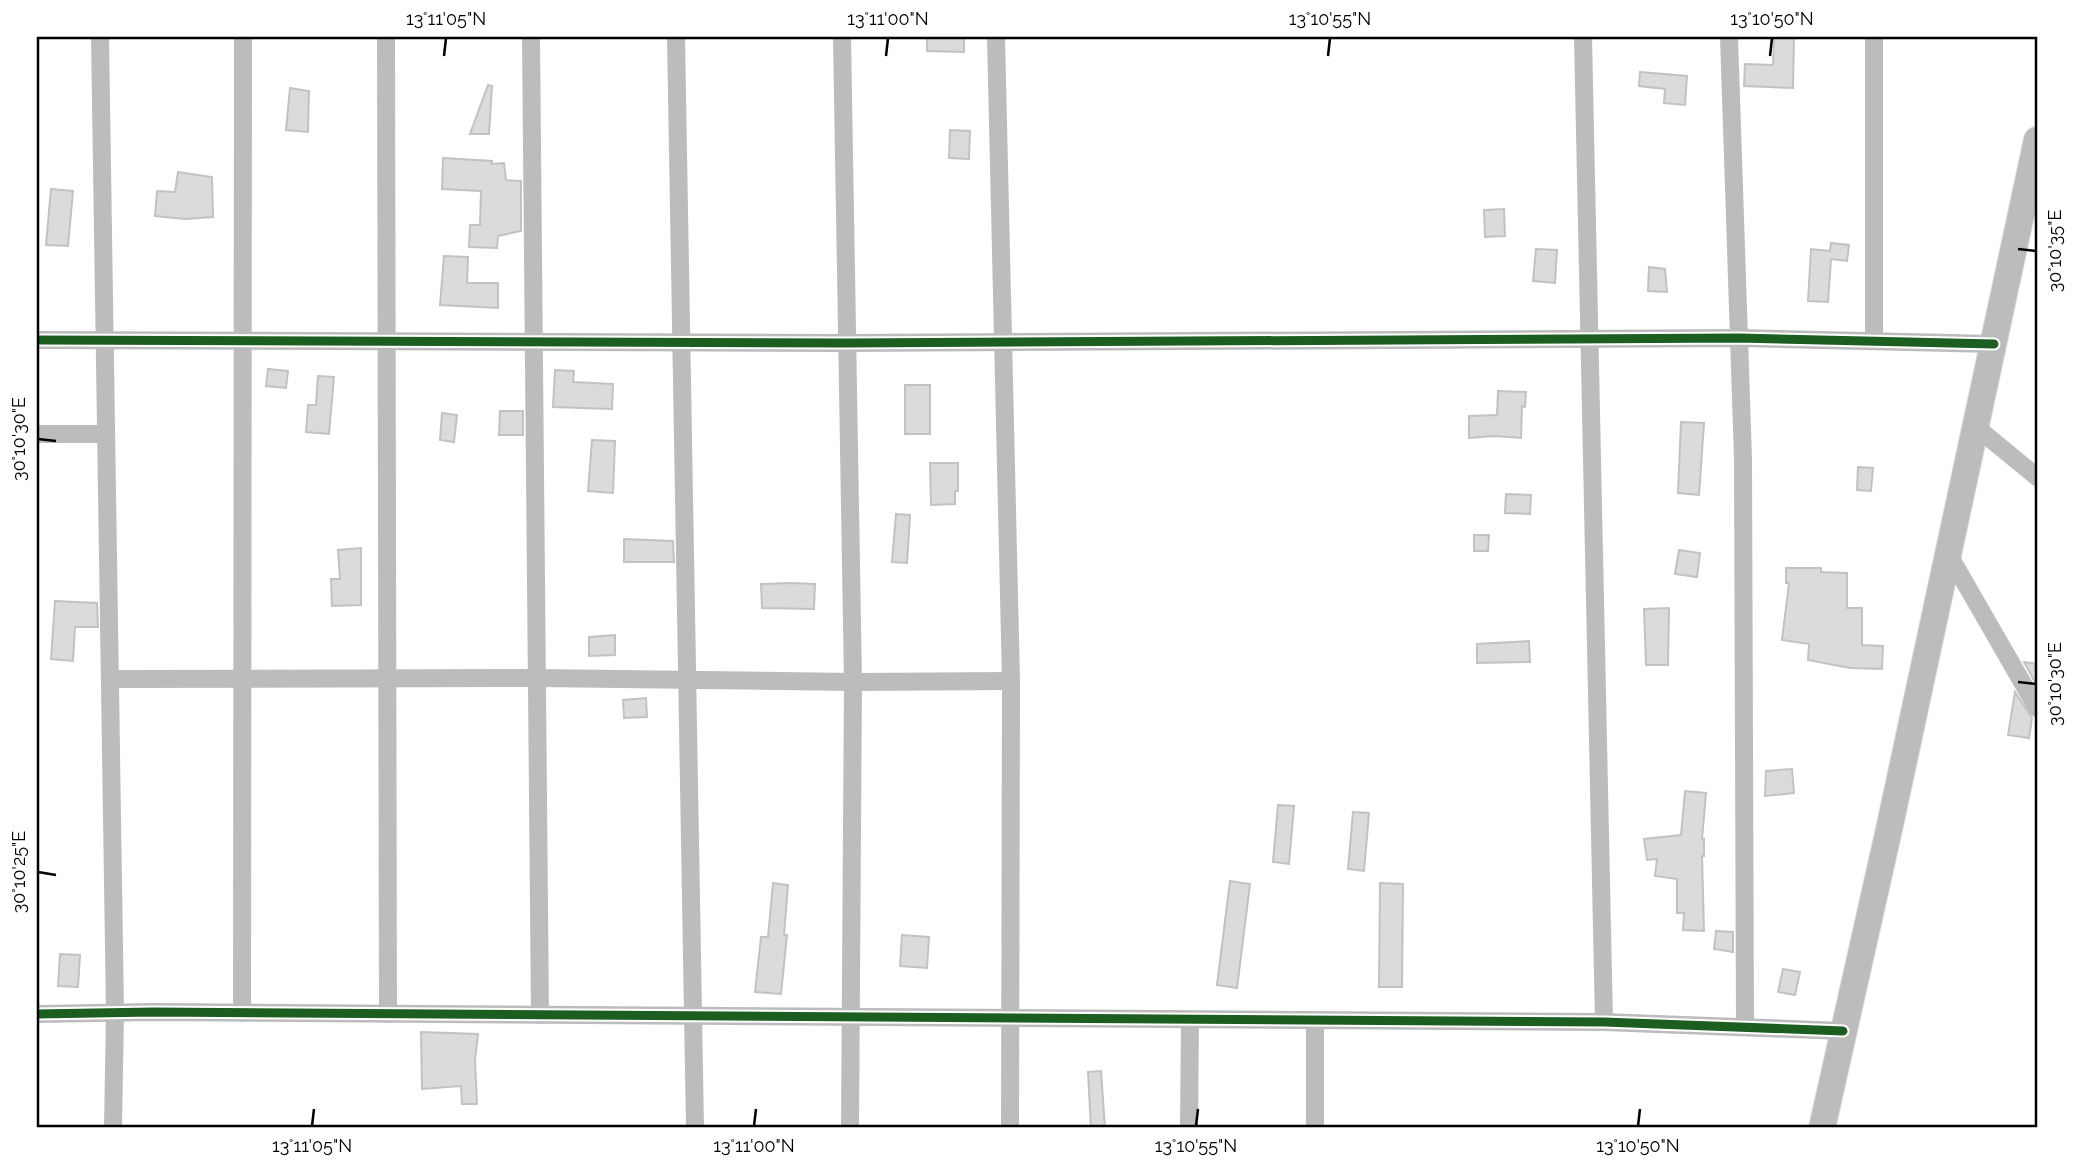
<svg xmlns="http://www.w3.org/2000/svg" width="2074" height="1165" viewBox="0 0 2074 1165" font-family="Raleway,sans-serif">
<style>
.building{fill:#dbdbdb;stroke:#c2c2c2;stroke-width:2}
.lines{fill:none;stroke-linecap:round;stroke-linejoin:round}
.primary-casing{stroke:#dbdbdb;stroke-width:28}
.minor{stroke:#bcbcbc;stroke-width:18}
.primary{stroke:#bcbcbc;stroke-width:26}
.cycleway-casing{stroke:#fff;stroke-width:13}
.cycleway{stroke:#1b5e20;stroke-width:9}
.ticks{fill:none;stroke:#000;stroke-width:2.5}
.neatline{fill:none;stroke:#000;stroke-width:2.5}
.ticks-label{font-size:18px;text-anchor:middle;fill:#000}
</style>
<rect width="100%" height="100%" fill="#fff"/>
<g class="building">
<path d="M 927,37 L 964,37 L 964,52 L 927,51 Z"/>
<path d="M 1774,37 L 1794,37 L 1793,88 L 1744,86 L 1745,64 L 1773,65 Z"/>
<path d="M 1640,72 L 1687,76 L 1685,105 L 1664,103 L 1665,89 L 1639,86 Z"/>
<path d="M 488,85 L 492,86 L 489,134 L 470,134 Z"/>
<path d="M 290,88 L 309,91 L 308,132 L 286,130 Z"/>
<path d="M 950,130 L 970,131 L 969,159 L 949,158 Z"/>
<path d="M 443,158 L 492,161 L 491,164 L 504,163 L 506,180 L 521,181 L 521,231 L 498,236 L 497,248 L 469,247 L 470,225 L 480,225 L 481,191 L 442,189 Z"/>
<path d="M 178,172 L 212,177 L 213,217 L 185,219 L 155,216 L 157,191 L 175,192 Z"/>
<path d="M 51,189 L 73,191 L 68,246 L 46,245 Z"/>
<path d="M 1504,209 L 1505,236 L 1485,237 L 1484,210 Z"/>
<path d="M 1831,243 L 1849,245 L 1847,261 L 1831,259 L 1828,302 L 1808,301 L 1811,249 L 1830,251 Z"/>
<path d="M 1536,249 L 1557,250 L 1555,283 L 1533,281 Z"/>
<path d="M 444,256 L 468,257 L 467,283 L 498,283 L 498,308 L 440,305 Z"/>
<path d="M 1649,267 L 1665,269 L 1667,292 L 1648,291 Z"/>
<path d="M 268,369 L 288,371 L 286,388 L 266,386 Z"/>
<path d="M 555,370 L 574,371 L 573,382 L 613,384 L 612,409 L 553,407 Z"/>
<path d="M 318,376 L 334,377 L 329,434 L 306,432 L 308,405 L 316,405 Z"/>
<rect x="905" y="385" width="25" height="49"/>
<path d="M 1498,391 L 1526,392 L 1525,407 L 1522,406 L 1521,438 L 1495,436 L 1469,438 L 1469,416 L 1497,415 Z"/>
<path d="M 500,411 L 523,411 L 523,435 L 499,435 Z"/>
<path d="M 442,413 L 457,415 L 454,442 L 440,440 Z"/>
<path d="M 1681,422 L 1704,423 L 1699,495 L 1678,493 Z"/>
<path d="M 592,440 L 615,441 L 613,493 L 588,491 Z"/>
<path d="M 930,463 L 958,463 L 958,491 L 955,491 L 955,504 L 931,505 Z"/>
<path d="M 1858,467 L 1873,468 L 1871,491 L 1857,490 Z"/>
<path d="M 1506,494 L 1531,495 L 1530,514 L 1505,513 Z"/>
<path d="M 896,514 L 910,515 L 907,563 L 892,562 Z"/>
<path d="M 1474,535 L 1489,535 L 1488,551 L 1474,551 Z"/>
<path d="M 624,539 L 673,541 L 674,562 L 624,562 Z"/>
<path d="M 361,548 L 361,605 L 332,606 L 331,579 L 340,579 L 338,550 Z"/>
<path d="M 1679,550 L 1700,553 L 1697,577 L 1675,574 Z"/>
<path d="M 1786,568 L 1821,568 L 1821,572 L 1847,573 L 1847,608 L 1862,608 L 1862,645 L 1883,646 L 1882,669 L 1850,668 L 1808,660 L 1809,644 L 1782,640 L 1789,583 L 1786,583 Z"/>
<path d="M 789,583 L 815,584 L 814,609 L 762,608 L 761,584 Z"/>
<path d="M 55,601 L 97,603 L 98,627 L 75,627 L 73,661 L 51,659 Z"/>
<path d="M 1669,608 L 1668,665 L 1646,665 L 1644,609 Z"/>
<path d="M 615,635 L 615,655 L 589,656 L 589,637 Z"/>
<path d="M 1529,641 L 1530,662 L 1477,663 L 1477,644 Z"/>
<path d="M 2024,662 L 2037,664 L 2036,684 Z"/>
<path d="M 2015,692 L 2032,718 L 2029,738 L 2008,735 Z"/>
<path d="M 646,698 L 647,717 L 624,718 L 623,700 Z"/>
<path d="M 1792,769 L 1794,793 L 1765,796 L 1766,771 Z"/>
<path d="M 1685,791 L 1706,793 L 1702,839 L 1704,839 L 1704,856 L 1702,856 L 1704,931 L 1683,930 L 1684,913 L 1677,913 L 1677,879 L 1655,876 L 1657,859 L 1647,860 L 1644,839 L 1681,835 Z"/>
<path d="M 1278,805 L 1294,806 L 1289,864 L 1273,862 Z"/>
<path d="M 1353,812 L 1369,813 L 1364,871 L 1348,869 Z"/>
<path d="M 1230,881 L 1250,884 L 1237,988 L 1217,985 Z"/>
<path d="M 773,883 L 788,885 L 784,935 L 787,935 L 781,994 L 755,992 L 761,937 L 768,937 Z"/>
<path d="M 1380,883 L 1403,884 L 1402,987 L 1379,987 Z"/>
<path d="M 1716,931 L 1733,932 L 1733,952 L 1714,949 Z"/>
<path d="M 902,935 L 929,937 L 927,968 L 900,966 Z"/>
<path d="M 60,954 L 80,955 L 78,987 L 58,986 Z"/>
<path d="M 1783,969 L 1800,972 L 1795,995 L 1778,992 Z"/>
<path d="M 421,1032 L 478,1034 L 475,1060 L 477,1104 L 462,1104 L 461,1086 L 422,1089 Z"/>
<path d="M 1101,1071 L 1105,1128 L 1091,1128 L 1088,1072 Z"/>
</g>
<g class="lines">
<defs>
<path id="primary" d="M 1822,1128 L 1890,825 L 2037,140"/>
</defs>
<use href="#primary" class="primary-casing"/>
<g class="minor">
<path d="M 100,37 L 115,1012 L 113,1128"/>
<path d="M 386,37 L 388,1014"/>
<path d="M 531,37 L 540,1015"/>
<path d="M 676,37 L 695,1128"/>
<path d="M 842,37 L 853,682 L 850,1128"/>
<path d="M 996,37 L 1011,681 L 1010,1128"/>
<path d="M 1583,37 L 1604,1022"/>
<path d="M 1729,37 L 1743,459 L 1745,1026"/>
<path d="M 37,340 L 847,343 L 1739,338 L 1994,344"/>
<path d="M 1874,341 L 1874,37"/>
<path d="M 1976,427 L 2037,477"/>
<path d="M 37,434 L 106,434"/>
<path d="M 1949,555 L 2037,708"/>
<path d="M 110,679 L 537,678 L 853,682 L 1011,681"/>
<path d="M 242,1013 L 243,37"/>
<path d="M 37,1014 L 153,1012 L 1604,1022 L 1843,1031"/>
<path d="M 1189,1128 L 1190,1020"/>
<path d="M 1315,1128 L 1315,1020"/>
</g>
<use href="#primary" class="primary"/>
<defs>
<g id="cycleway">
<path d="M 37,340 L 847,343 L 1739,338 L 1994,344"/>
<path d="M 37,1014 L 153,1012 L 1604,1022 L 1843,1031"/>
</g>
</defs>
<use href="#cycleway" class="cycleway-casing"/>
<use href="#cycleway" class="cycleway"/>
</g>
<path class="ticks" d="M 444,56 L 446,38M 886,56 L 888,38M 1328,56 L 1330,38M 1770,56 L 1772,38M 2018,249 L 2036,251M 38,439 L 56,441M 2018,682 L 2036,684M 38,872 L 56,875M 312,1126 L 314,1109M 754,1126 L 756,1109M 1196,1126 L 1198,1109M 1638,1126 L 1640,1109"/>
<rect width="2074" height="1165" fill="none" stroke="#ffffff" stroke-width="77"/>
<rect x="38" y="38" width="1998" height="1088" class="neatline"/>
<g class="ticks-label">
<text x="446" y="25">13°11'05"N</text>
<text x="888" y="25">13°11'00"N</text>
<text x="1330" y="25">13°10'55"N</text>
<text x="1772" y="25">13°10'50"N</text>
<text transform="translate(2055 251) rotate(-90)" y="6">30°10'35"E</text>
<text transform="translate(19 439) rotate(-90)" y="6">30°10'30"E</text>
<text transform="translate(2055 684) rotate(-90)" y="6">30°10'30"E</text>
<text transform="translate(19 872) rotate(-90)" y="6">30°10'25"E</text>
<text x="312" y="1152">13°11'05"N</text>
<text x="754" y="1152">13°11'00"N</text>
<text x="1196" y="1152">13°10'55"N</text>
<text x="1638" y="1152">13°10'50"N</text>
</g>
</svg>
